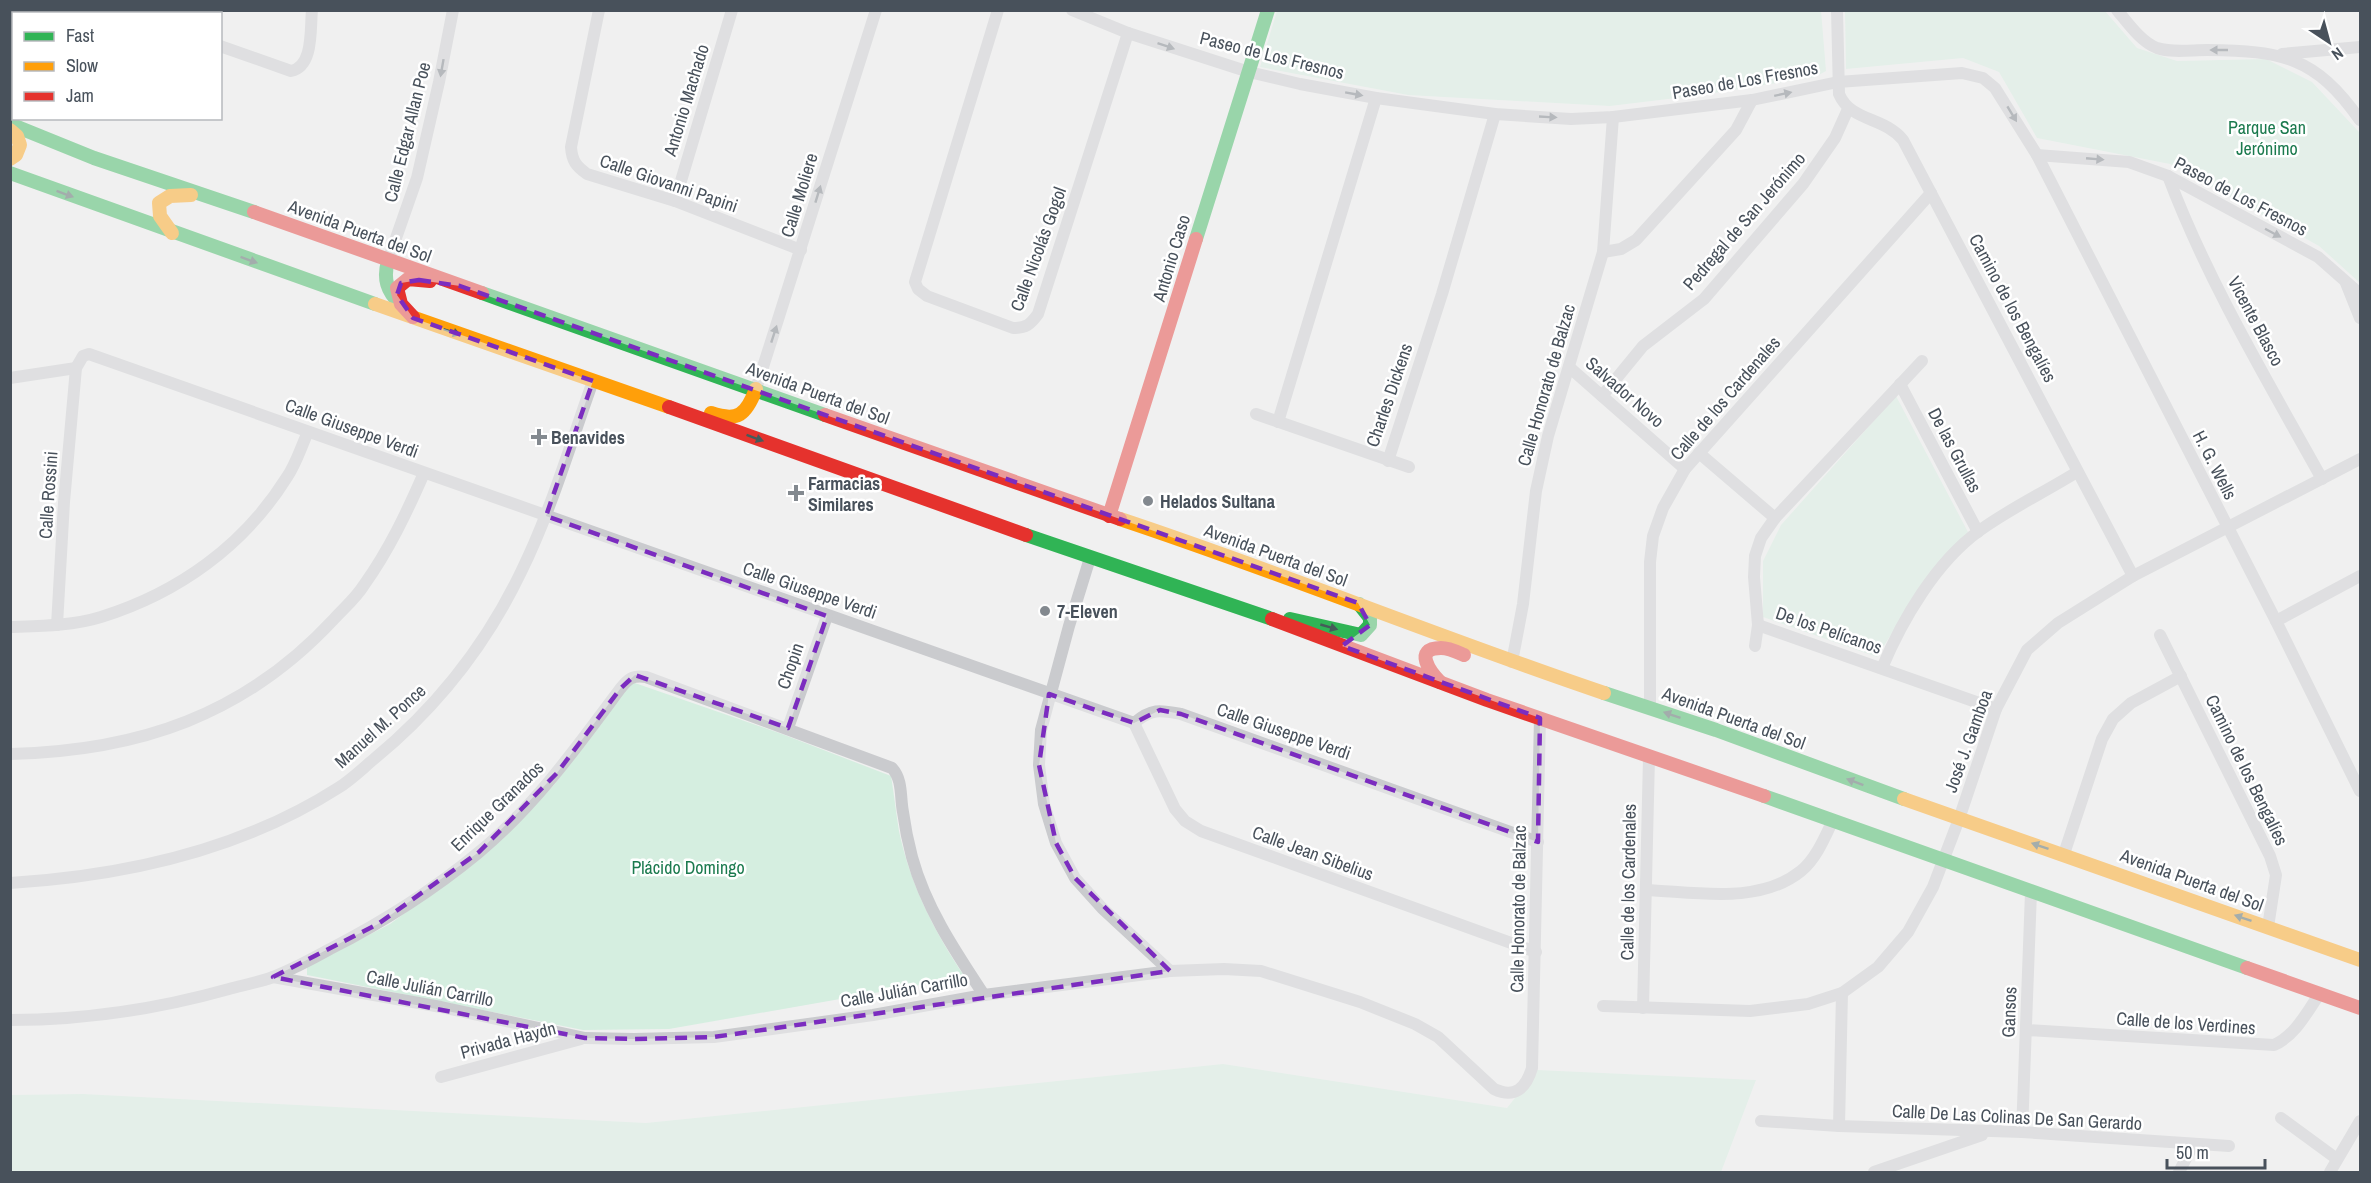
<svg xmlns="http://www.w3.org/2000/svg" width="2371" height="1183" viewBox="0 0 2371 1183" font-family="'Archivo Narrow',sans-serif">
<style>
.green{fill:#d5eee0}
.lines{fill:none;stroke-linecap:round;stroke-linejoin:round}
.street{stroke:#cacbce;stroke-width:12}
.fast{stroke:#30b455;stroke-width:14}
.slow{stroke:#ff9f0a;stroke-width:14}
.jam{stroke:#e5322d;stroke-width:14}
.oneway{fill:#6f767e}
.oneway2{fill:#465b5a}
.marked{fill:none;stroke:#7b2cbf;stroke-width:4.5;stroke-dasharray:12 8;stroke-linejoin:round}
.poi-dot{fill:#83898f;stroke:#fff;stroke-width:2}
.labels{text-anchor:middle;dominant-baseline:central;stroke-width:5;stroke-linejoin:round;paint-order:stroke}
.street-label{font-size:18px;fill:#48515b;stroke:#fff}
.park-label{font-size:18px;fill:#1b7a4e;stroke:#fff}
.poi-label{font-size:18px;font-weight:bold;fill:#48515b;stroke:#fff;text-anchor:start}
</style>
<rect width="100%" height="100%" fill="#f0f0f0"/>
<g class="green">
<path d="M 1821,10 L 1826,71 L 1815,77 L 1701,95 L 1610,106 L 1408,95 L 1260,67 L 1277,11 Z"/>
<path d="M 1845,11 L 2105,11 L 2137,48 L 2177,61 L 2266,59 L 2312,82 L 2360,133 L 2360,283 L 2319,246 L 2170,164 L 2037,138 L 1999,72 L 1963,58 L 1846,69 Z"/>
<path d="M 1896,396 L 1968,532 L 1918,591 L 1877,657 L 1763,617 L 1763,561 L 1781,525 Z"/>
<path d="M 632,682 L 782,734 L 891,776 C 894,794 896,813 899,831 C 910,884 935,933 965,977 L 669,1029 L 583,1030 L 307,975 L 307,967 L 390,924 L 482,856 L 554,785 Z"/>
<path d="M 1223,1064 L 1507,1108 L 1537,1070 L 1756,1080 L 1721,1172 L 11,1172 L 10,1095 L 83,1094 L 646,1123 Z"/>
</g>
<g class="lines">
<g class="street">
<path d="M 599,10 L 571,147 C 572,161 576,166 587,174 L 675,201 L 801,250"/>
<path d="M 998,10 L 915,282 L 918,289 L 927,296 L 1013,328 C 1026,328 1030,325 1038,314 L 1128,33"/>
<path d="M 1072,10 L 1128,33 L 1249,72 L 1300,84 L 1376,98 L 1495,114 L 1571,119 L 1613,117 L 1752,100 L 1838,82 L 1962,73 L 1983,78 L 1995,88 L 2037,155 L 2276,621 L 2360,791"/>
<path d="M 1837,10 L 1839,94 C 1851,122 1883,116 1903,140 L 2133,576"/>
<path d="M 2117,10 C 2128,23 2141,42 2157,48 C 2172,53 2191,50 2207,50 C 2282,51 2315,56 2360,120"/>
<path d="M 173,14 L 173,10"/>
<path d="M 220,46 L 291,71 C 314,66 310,29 312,10"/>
<path d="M 2282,54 L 2360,47"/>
<path d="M 2037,155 L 2129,162 L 2168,176 L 2318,257 L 2360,294"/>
<path d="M 2168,176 C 2208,282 2267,380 2322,479"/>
<path d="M 675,201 L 732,10"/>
<path d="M 1603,252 L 1621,249 L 1636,240 L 1736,130 L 1752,100"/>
<path d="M 388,261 L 417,178 L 439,82 L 453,10"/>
<path d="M 2346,283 L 2360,318"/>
<path d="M 1569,367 L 1685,469"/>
<path d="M 10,378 L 76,368"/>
<path d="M 1900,384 L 1978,532"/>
<path d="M 756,389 L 876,10"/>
<path d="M 1602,396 L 1643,346 L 1704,299 L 1803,184 L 1835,138 L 1848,109"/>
<path d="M 1256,414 L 1409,467"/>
<path d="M 1278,422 L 1376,98"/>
<path d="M 1699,453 L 1775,518"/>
<path d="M 1388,461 L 1442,294 L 1495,114"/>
<path d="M 1090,558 L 1069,626 L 1041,730 L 1039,765 L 1044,804 L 1056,843 L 1075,878 L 1102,908 L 1170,971"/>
<path d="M 2276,621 L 2360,576"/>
<path d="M 57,625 L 64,502 L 76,368 L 83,356 L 89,354 L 1134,723"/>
<path d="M 1758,625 L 1996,709"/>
<path d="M 10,627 C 40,626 72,626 101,617 C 178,593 244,546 287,477 C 296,464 301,447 308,432"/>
<path d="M 2160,635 L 2270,856 L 2276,875 L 2268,927"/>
<path d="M 1755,646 L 1758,625 L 1754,577 L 1755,556 L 1761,538 L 1775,518 L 1922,361"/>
<path d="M 1512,662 L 1523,604 L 1536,491 L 1548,436 L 1603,252 L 1613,117"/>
<path d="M 1882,668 C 1902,620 1936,562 1979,531 C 2009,509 2045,492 2077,472"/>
<path d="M 1650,707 L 1650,562 L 1653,536 L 1663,508 L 1685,469 L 1931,193"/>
<path d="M 1134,723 L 1175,809 L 1185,821 L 1201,831 L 1536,952"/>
<path d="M 1134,723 C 1152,708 1160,710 1181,714 L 1538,842"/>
<path d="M 788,728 L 827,616"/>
<path d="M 10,754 C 139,751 245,715 334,619 C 344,608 356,598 364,585 C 389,550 407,512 424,473"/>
<path d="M 2064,854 L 2102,739 L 2113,719 L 2131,703 L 2181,676"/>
<path d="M 10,883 C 124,876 241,850 338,788 C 351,780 362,769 374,759 C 436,708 486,645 521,572 C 551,511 570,445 593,381"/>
<path d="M 1646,890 C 1696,892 1759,905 1801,871 C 1816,859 1825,837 1833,820"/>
<path d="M 273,977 L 441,1007 L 585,1038 L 634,1039 L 714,1037 L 873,1015 L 984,995 L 1170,971 L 1224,969 L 1261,971 L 1360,1002 L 1415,1024 L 1438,1037 L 1494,1089 C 1515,1099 1526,1088 1532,1068 L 1540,718"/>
<path d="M 1603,1006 L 1750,1011 L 1808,1004 L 1842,993 L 1878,967 L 1908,932 L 1933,887 L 1959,819 L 1996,709 L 2027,650 L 2058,623 L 2133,576 L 2360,459"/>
<path d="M 1643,1008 L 1649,757"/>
<path d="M 10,1020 C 85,1020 158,1009 229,989 C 244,985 259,982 273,977 C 293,969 312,959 330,949 C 383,922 432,891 478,853 C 534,807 577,747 620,689 C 628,679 632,675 646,677 L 892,768 C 903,780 900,797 903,812 C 905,827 908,842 912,857 C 926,908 955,951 984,995"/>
<path d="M 2026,1030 L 2274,1045 C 2295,1036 2307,1012 2320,993"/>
<path d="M 441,1077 L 581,1039"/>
<path d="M 2281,1118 L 2337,1159"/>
<path d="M 1761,1121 L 1839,1126 L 2022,1132 L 2229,1146"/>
<path d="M 1839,1126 L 1842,993"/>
<path d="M 2022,1132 L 2031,892"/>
<path d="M 1874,1172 L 1982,1135"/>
<path d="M 2179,1172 L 2193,1145"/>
<path d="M 2330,1172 L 2360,1121"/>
</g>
<g class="fast">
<path d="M 10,124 L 94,158 L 254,212"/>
<path d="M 10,173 L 375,304"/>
<path d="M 1196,239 L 1268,10"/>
<path d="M 388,261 C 383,279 387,291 400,304"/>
<path d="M 482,293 L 825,415"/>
<path d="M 1026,535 L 1272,619"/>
<path d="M 1290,619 L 1361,635 L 1370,625 L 1370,618 L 1359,604"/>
<path d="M 1604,693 L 1716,730 L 1904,799"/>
<path d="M 1764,796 L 2247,968"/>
</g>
<g class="slow">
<path d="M 22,14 L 23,10"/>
<path d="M 10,130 L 17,136 L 20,145 L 16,155 L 10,159"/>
<path d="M 172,233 L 160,216 L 159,203 L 170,196 L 191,195"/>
<path d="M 375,304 L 669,407"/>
<path d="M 711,413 C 738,422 746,415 756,389"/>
<path d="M 1120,519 C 1283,573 1441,638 1604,693"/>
<path d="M 1904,799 L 2360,960"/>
</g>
<g class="jam">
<path d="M 10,64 L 14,53"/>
<path d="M 254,212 L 482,293"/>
<path d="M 413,317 L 401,304 L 397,288 L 408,279 L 430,281"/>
<path d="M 669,407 L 1026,535"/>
<path d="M 825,415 L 1120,519"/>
<path d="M 1109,516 L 1196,239"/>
<path d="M 1272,619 L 1487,700 L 1764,796"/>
<path d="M 1440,682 C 1431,673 1412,648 1441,648 C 1449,648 1457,652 1464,655"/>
<path d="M 2247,968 L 2360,1008"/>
</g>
</g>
<defs><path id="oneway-solid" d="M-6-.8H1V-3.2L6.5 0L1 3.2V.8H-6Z" transform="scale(1.5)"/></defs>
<g class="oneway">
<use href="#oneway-solid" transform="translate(1166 46) rotate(19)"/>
<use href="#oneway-solid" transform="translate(2219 50) rotate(-180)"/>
<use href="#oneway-solid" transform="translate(442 68) rotate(100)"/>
<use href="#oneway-solid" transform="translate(1354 94) rotate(10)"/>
<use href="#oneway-solid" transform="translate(1783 94) rotate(-12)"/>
<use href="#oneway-solid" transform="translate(2012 114) rotate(59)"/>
<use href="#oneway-solid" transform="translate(1548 117) rotate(3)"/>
<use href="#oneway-solid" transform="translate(2095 159) rotate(5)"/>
<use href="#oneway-solid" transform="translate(818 194) rotate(-73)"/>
<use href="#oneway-solid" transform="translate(2273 233) rotate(28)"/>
<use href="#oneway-solid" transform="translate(774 334) rotate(-72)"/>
</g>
<g class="oneway2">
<use href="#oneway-solid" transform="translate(65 194) rotate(20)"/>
<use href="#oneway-solid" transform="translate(249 260) rotate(20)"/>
<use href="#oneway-solid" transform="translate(452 332) rotate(19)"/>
<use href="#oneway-solid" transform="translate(755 438) rotate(20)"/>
<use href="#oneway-solid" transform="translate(1329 627) rotate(16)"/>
<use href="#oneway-solid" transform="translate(1672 715) rotate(-161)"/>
<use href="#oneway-solid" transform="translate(1855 782) rotate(-159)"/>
<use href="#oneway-solid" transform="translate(2040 846) rotate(-161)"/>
<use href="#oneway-solid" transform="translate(2243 918) rotate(-161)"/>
</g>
<path d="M0 0H2371V1183H0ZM 419,280 L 460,286 L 1358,603 L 1370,625 L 1342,646 L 1540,718 L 1538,842 L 1181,714 L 1160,710 L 1134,723 L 1049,694 L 1039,765 L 1056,843 L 1075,878 L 1170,971 L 714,1037 L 634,1039 L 585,1038 L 273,977 L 378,924 L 479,852 L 557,773 L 620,689 L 635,675 L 788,728 L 827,616 L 546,516 L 593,381 L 413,318 L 397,295 L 401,283 Z" fill="#f0f0f0" fill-opacity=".55" fill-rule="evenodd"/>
<path class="marked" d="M 419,280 L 460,286 L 1358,603 L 1370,625 L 1342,646 L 1540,718 L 1538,842 L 1181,714 L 1160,710 L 1134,723 L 1049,694 L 1039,765 L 1056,843 L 1075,878 L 1170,971 L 714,1037 L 634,1039 L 585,1038 L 273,977 L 378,924 L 479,852 L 557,773 L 620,689 L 635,675 L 788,728 L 827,616 L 546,516 L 593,381 L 413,318 L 397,295 L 401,283 Z"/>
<g class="poi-dot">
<path d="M536 428h6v6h6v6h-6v6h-6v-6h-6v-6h6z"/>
<path d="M793 484h6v6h6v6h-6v6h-6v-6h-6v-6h6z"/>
<circle cx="1148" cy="501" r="6"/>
<circle cx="1045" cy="611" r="6"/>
</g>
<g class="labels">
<g class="street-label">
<text transform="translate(1272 55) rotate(14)">Paseo de Los Fresnos</text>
<text transform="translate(1745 80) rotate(-10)">Paseo de Los Fresnos</text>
<text transform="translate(686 100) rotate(-73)">Antonio Machado</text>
<text transform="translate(407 132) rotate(-76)">Calle Edgar Allan Poe</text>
<text transform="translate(669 183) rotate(19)">Calle Giovanni Papini</text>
<text transform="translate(799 195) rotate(-73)">Calle Moliere</text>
<text transform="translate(2241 196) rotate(28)">Paseo de Los Fresnos</text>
<text transform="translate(1744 221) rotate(-49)">Pedregal de San Jerónimo</text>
<text transform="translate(360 231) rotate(20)">Avenida Puerta del Sol</text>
<text transform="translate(1038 249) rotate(-70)">Calle Nicolás Gogol</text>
<text transform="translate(1171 258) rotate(-73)">Antonio Caso</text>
<text transform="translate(2013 308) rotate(62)">Camino de los Bengalíes</text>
<text transform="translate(2256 321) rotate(62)">Vicente Blasco</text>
<text transform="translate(1546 385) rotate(-74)">Calle Honorato de Balzac</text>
<text transform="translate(1625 392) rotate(41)">Salvador Novo</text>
<text transform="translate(818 393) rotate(20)">Avenida Puerta del Sol</text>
<text transform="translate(1389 395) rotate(-71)">Charles Dickens</text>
<text transform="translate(1725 398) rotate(-49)">Calle de los Cardenales</text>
<text transform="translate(352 428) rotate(20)">Calle Giuseppe Verdi</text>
<text transform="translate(1955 450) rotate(62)">De las Grullas</text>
<text transform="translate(2215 465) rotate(63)">H. G. Wells</text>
<text transform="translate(48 495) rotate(-86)">Calle Rossini</text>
<text transform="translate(1276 555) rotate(20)">Avenida Puerta del Sol</text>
<text transform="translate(810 590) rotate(19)">Calle Giuseppe Verdi</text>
<text transform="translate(1829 630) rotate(19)">De los Pelícanos</text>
<text transform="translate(790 666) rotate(-71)">Chopin</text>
<text transform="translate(1734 718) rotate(20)">Avenida Puerta del Sol</text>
<text transform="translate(380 726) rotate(-42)">Manuel M. Ponce</text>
<text transform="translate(1284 731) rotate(19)">Calle Giuseppe Verdi</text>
<text transform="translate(1968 741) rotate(-70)">José J. Gamboa</text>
<text transform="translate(2247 770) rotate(64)">Camino de los Bengalíes</text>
<text transform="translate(497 806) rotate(-44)">Enrique Granados</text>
<text transform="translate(1313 853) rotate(20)">Calle Jean Sibelius</text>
<text transform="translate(2192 880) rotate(20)">Avenida Puerta del Sol</text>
<text transform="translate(1628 882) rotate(-89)">Calle de los Cardenales</text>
<text transform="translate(1518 909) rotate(-89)">Calle Honorato de Balzac</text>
<text transform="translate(430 988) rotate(11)">Calle Julián Carrillo</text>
<text transform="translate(904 990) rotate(-10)">Calle Julián Carrillo</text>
<text transform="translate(2009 1012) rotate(-88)">Gansos</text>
<text transform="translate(2186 1023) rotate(4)">Calle de los Verdines</text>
<text transform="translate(508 1040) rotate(-15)">Privada Haydn</text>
<text transform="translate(2017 1117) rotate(3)">Calle De Las Colinas De San Gerardo</text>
</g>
<g class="park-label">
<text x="2267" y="127">Parque San<tspan x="2267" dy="21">Jerónimo</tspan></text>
<text x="688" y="867">Plácido Domingo</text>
</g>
<g class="poi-label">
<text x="551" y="437">Benavides</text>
<text x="808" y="483">Farmacias<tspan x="808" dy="21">Similares</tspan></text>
<text x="1160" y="501">Helados Sultana</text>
<text x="1057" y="611">7-Eleven</text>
</g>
</g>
<rect width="2371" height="1183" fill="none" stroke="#48515b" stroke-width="24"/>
<rect x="12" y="12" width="210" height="108" fill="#ffffff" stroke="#b6b9bd" stroke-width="1.5"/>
<rect x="24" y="32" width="30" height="9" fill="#30b455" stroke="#b6b9bd" stroke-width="1.5"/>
<text x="66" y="42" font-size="18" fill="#48515b">Fast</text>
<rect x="24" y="62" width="30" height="9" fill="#ff9f0a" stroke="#b6b9bd" stroke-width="1.5"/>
<text x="66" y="72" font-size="18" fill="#48515b">Slow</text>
<rect x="24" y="92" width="30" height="9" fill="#e5322d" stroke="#b6b9bd" stroke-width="1.5"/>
<text x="66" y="102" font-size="18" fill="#48515b">Jam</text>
<g transform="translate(2329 42) rotate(144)" stroke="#ffffff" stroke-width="4.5" paint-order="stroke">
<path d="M0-4.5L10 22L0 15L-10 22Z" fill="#48515b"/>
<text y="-9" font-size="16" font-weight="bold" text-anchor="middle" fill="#48515b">N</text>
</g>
<path d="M2167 1159v9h98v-9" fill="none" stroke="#48515b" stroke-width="3"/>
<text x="2176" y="1159" font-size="18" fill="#48515b" stroke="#ffffff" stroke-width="4.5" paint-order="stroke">50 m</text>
</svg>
